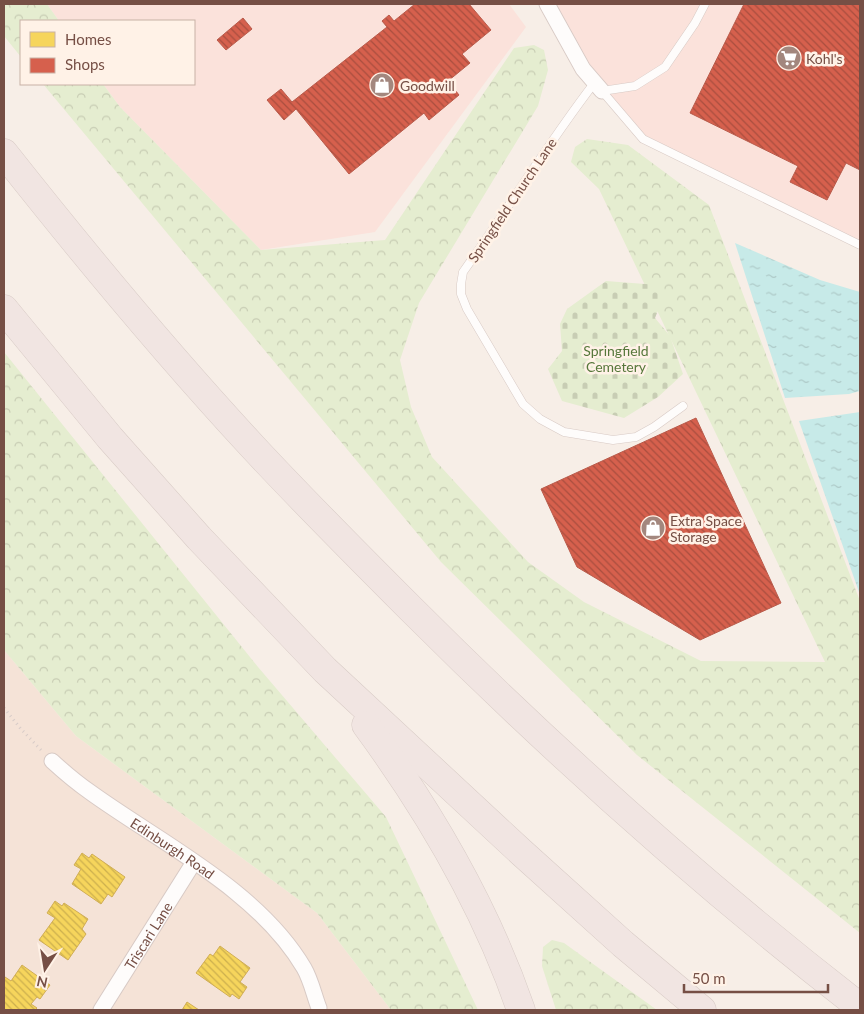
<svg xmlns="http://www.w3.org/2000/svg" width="864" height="1014" viewBox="0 0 864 1014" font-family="Lato,sans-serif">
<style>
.residential{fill:#f5e3d7}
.commercial{fill:#fbe2db}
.forest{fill:url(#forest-crowns)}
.cemetery{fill:url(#cemetery-stones)}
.water{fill:url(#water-ripples)}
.homes{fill:url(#homes-back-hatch);stroke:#d0ad55}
.shops{fill:url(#shops-back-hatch);stroke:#b95b4b}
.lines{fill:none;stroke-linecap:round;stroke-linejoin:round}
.service-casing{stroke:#d8cac5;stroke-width:9}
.minor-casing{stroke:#d8cac5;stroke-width:17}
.motorway-casing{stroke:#d8cbc6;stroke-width:29}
.path{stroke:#d8ccc8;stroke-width:3;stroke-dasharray:1 4;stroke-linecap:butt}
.service{stroke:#fefcfb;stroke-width:8}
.minor{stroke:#fefcfb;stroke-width:15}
.motorway{stroke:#f1e5e2;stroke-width:28}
.labels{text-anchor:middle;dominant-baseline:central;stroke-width:5;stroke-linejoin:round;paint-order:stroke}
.poi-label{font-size:14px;fill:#764f45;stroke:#fff2e7;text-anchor:start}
.street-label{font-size:14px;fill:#764f45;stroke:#fff2e7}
.park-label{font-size:14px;fill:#56773a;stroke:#fff2e7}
</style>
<defs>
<pattern id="forest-crowns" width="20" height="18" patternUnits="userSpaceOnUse" patternTransform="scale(1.25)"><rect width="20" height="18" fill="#e5edd0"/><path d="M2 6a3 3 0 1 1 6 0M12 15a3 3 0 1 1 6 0" fill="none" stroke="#c8cdb4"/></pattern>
<pattern id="cemetery-stones" width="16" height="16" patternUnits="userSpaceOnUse" patternTransform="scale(1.25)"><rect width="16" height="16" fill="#e5edd0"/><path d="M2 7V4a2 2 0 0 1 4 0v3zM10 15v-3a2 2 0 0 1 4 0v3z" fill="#c8cdb4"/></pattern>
<pattern id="water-ripples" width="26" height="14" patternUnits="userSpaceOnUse" patternTransform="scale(1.25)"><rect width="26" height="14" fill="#c7eae8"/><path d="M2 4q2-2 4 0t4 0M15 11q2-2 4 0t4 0" fill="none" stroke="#aecac8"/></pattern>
<pattern id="homes-back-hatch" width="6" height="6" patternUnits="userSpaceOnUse" patternTransform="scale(1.25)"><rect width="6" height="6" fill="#f6d55c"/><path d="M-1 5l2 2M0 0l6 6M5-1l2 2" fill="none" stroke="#ccaf4e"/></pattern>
<pattern id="shops-back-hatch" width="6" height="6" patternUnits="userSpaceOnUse" patternTransform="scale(1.25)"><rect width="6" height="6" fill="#d6604d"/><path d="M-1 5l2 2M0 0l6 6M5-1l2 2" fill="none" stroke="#a94e3f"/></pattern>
</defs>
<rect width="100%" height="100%" fill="#f7eee7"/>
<path class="residential" d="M 4,650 L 76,736 L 317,913 L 391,1010 L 4,1010 Z"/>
<g class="commercial">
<path d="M 47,4 L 509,4 L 526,27 L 375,232 L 261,250 L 120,107 L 103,84 L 194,84 L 194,21 L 59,21 Z"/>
<path d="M 547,4 L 860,4 L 860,245 L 643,139 L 602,91 Z"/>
</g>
<g class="forest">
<path d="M 4,4 L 47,4 L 59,21 L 21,21 L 21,57 L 4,36 Z"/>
<path d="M 534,45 L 544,50 L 548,70 L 538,106 L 419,303 L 400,360 L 411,407 L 432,457 L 528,562 L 584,602 L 701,661 L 825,662 L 599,189 L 571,162 L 575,147 L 587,139 L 628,145 L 709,205 L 860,601 L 860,933 L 637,755 L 441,562 L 43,84 L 103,84 L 120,107 L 261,250 L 385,240 L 514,48 Z"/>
<path d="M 4,352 L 258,667 L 386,817 L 478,1010 L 391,1010 L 317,913 L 76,736 L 4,650 Z"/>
<path d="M 552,940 L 564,943 L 657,1010 L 556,1010 L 542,966 L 543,947 Z"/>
</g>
<path class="cemetery" d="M 606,281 L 658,285 L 663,298 L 655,318 L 670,336 L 683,374 L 658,397 L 624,418 L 562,401 L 548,369 L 562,351 L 560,324 L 567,309 Z"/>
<g class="water">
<path d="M 735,243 L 820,280 L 860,292 L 860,391 L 849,394 L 785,398 Z"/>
<path d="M 860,412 L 860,595 L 799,421 Z"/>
</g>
<g class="homes">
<path d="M 82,853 L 89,858 L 92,854 L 125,877 L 112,897 L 108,894 L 101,904 L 72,884 L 81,869 L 74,865 Z"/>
<path d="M 55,901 L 62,906 L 64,903 L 88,919 L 82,929 L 86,934 L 68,960 L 39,940 L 55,918 L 47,913 Z"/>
<path d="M 220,946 L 250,968 L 240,982 L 247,987 L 239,999 L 232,994 L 230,997 L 196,973 L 210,954 L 213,956 Z"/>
<path d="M 22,965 L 50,985 L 40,999 L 37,997 L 31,1004 L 37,1008 L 35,1010 L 4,1010 L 4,978 L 5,977 L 11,981 Z"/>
<path d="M 187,1002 L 199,1010 L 182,1010 Z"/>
</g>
<g class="shops">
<path d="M 415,4 L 469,4 L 491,30 L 462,54 L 470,63 L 448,81 L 459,95 L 429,120 L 424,113 L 349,174 L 296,109 L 284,120 L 267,100 L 281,89 L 292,102 L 387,27 L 382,21 L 389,15 L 394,21 Z"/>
<path d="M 744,4 L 860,4 L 860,170 L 846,163 L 827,200 L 790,182 L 798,166 L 690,113 Z"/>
<path d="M 243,18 L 252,29 L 226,50 L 217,40 Z"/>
<path d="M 696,418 L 781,603 L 700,640 L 577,567 L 541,489 Z"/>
</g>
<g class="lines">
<defs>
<g id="service">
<path d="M 595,82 C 548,143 508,209 463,272 L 461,284 L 461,294 L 467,309 L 523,404 L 540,419 L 564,432 L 613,440 L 636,437 L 654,427 L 683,406"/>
<path d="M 602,91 L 643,139 L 860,245"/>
<path d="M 602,91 L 635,86 L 665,67 L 695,23 L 705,4"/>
</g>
<g id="minor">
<path d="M 547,4 L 583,69 L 602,91"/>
<path id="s1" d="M 52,761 C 64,772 77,783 90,792 C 162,844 258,890 304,968 C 311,980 314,995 319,1008"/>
<path id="s2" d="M 101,1010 L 194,862"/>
</g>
<g id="motorway">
<path d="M 4,153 C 83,253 165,352 252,446 C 303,501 356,554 409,607 C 552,750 700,883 860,1007"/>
<path d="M 4,309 L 110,438 L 199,538 L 325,670 L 521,852 L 623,944 L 702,1010"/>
<path d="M 366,725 C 430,812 486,908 521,1010"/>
</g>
</defs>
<use href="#service" class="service-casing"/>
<use href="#minor" class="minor-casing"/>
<use href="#motorway" class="motorway-casing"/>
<path class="path" d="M 4,708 L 21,729 L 41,750"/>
<use href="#service" class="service"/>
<use href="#minor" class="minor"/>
<use href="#motorway" class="motorway"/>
</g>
<defs>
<symbol id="supermarket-disc" viewBox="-11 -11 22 22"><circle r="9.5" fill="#a3877e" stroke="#fff2e7"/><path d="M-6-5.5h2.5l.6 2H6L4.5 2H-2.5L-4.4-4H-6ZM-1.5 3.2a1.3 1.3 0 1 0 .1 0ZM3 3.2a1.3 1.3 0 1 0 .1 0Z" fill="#fff"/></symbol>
<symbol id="shop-disc" viewBox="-11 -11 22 22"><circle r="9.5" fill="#a3877e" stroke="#fff2e7"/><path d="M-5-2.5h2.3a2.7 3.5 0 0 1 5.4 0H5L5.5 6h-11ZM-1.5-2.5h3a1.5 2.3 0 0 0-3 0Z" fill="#fff"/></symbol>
</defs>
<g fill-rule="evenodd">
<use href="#supermarket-disc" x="775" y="44" width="28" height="28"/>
<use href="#shop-disc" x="368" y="71" width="28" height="28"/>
<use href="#shop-disc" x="639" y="514" width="28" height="28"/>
</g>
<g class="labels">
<g class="poi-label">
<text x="806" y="58">Kohl's</text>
<text x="400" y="85">Goodwill</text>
<text x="670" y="520">Extra Space<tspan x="670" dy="16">Storage</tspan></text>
</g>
<g class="street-label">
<text transform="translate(512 200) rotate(-56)">Springfield Church Lane</text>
<text stroke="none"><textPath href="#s1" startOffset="149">Edinburgh Road</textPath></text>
<text stroke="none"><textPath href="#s2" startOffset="88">Triscari Lane</textPath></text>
</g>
<g class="park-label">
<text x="616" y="350">Springfield<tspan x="616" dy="16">Cemetery</tspan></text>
</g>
</g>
<rect width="864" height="1014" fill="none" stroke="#764f45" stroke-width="10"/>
<rect x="20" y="20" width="175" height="65" fill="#fff2e7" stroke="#c8b1a6"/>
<rect x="30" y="32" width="25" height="15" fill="#f6d55c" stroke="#c8b1a6"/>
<text x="65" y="45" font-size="15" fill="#764f45">Homes</text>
<rect x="30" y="58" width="25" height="15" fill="#d6604d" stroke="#c8b1a6"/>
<text x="65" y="70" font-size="15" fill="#764f45">Shops</text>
<g transform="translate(45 969) rotate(192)" stroke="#fff2e7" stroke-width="4" paint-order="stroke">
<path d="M0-4L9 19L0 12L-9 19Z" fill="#764f45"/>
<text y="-8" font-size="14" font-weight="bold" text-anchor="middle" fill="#764f45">N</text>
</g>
<path d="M684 984v8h144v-8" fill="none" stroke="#764f45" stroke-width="2.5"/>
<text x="692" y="984" font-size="15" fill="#764f45" stroke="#fff2e7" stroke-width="4" paint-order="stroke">50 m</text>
</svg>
